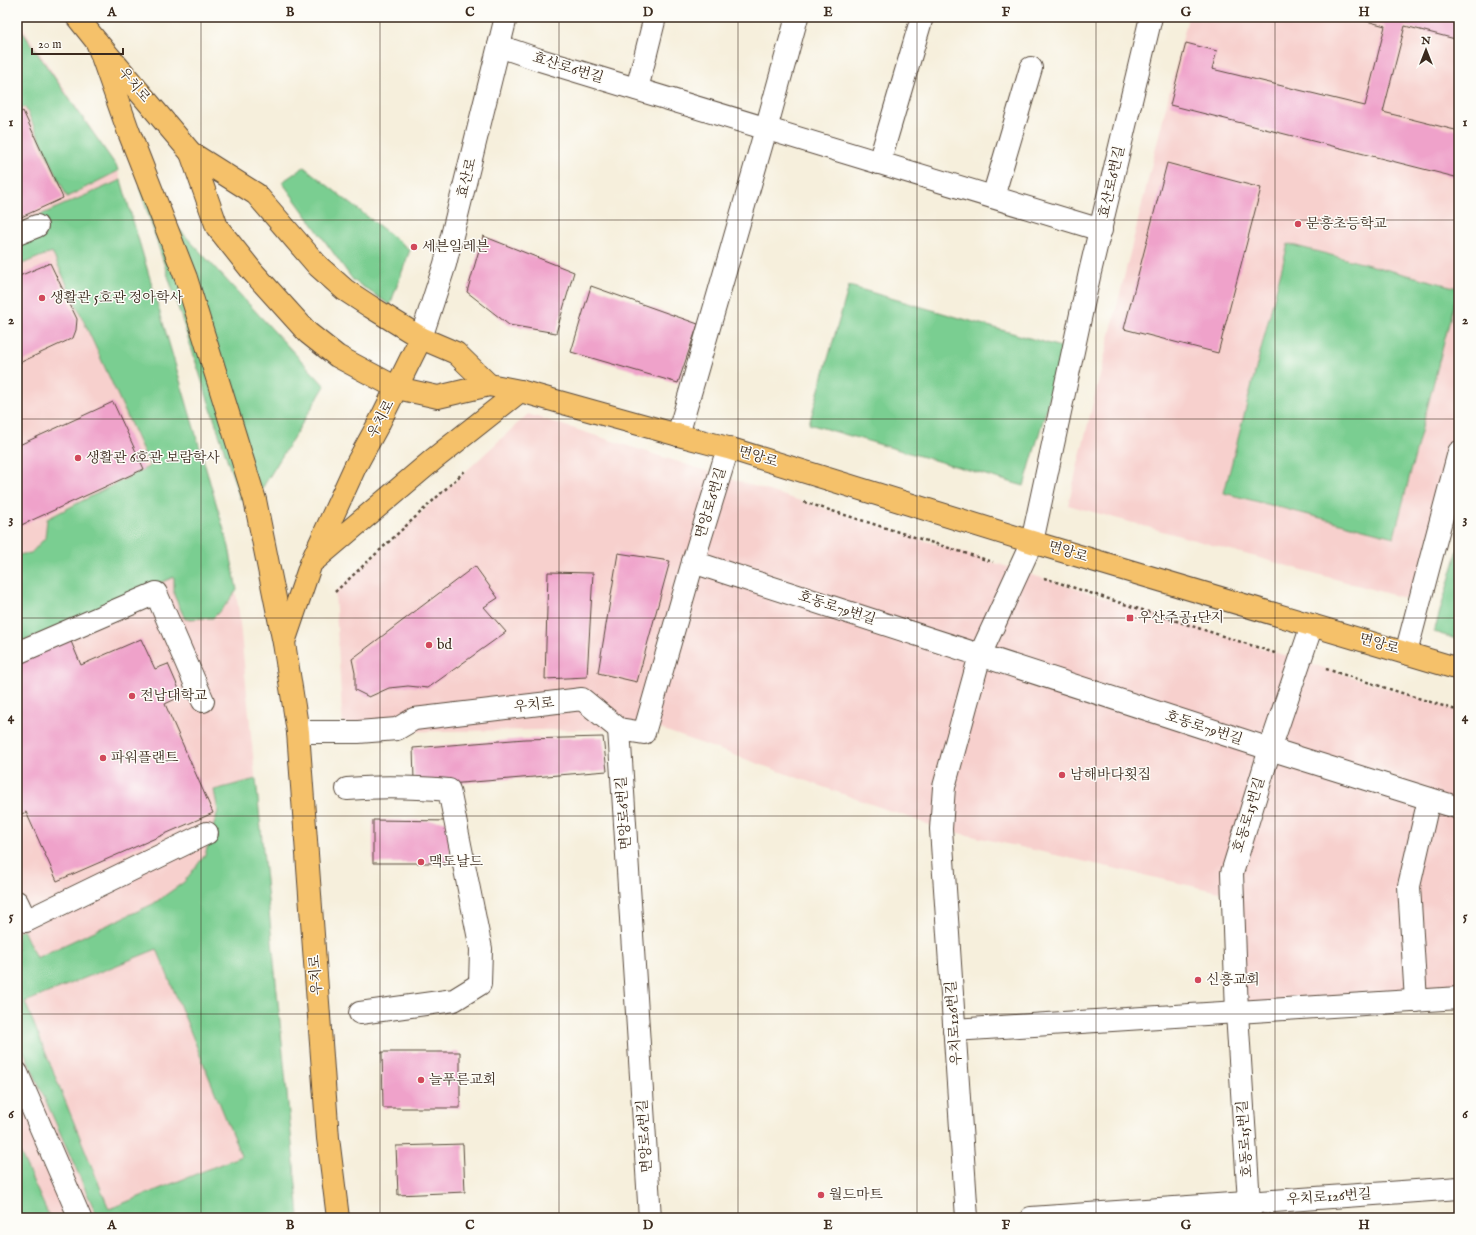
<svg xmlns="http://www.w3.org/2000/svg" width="1476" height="1235" viewBox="0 0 1476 1235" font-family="'IM FELL English','Noto Serif KR',serif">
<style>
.built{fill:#f7d0cd}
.green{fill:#7ace91;stroke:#5a7c58;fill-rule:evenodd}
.building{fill:#efa2ca}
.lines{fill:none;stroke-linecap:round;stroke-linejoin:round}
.minor-casing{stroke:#57483a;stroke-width:24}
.major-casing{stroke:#57483a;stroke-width:24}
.path{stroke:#57483a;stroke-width:2.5;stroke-dasharray:3 3;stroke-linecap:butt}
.minor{stroke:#fff;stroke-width:22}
.major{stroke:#f5c16b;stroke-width:22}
.grid{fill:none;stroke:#3b2a1e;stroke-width:1;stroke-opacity:0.55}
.poi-dot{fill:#d1495b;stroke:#fdfcf7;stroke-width:1.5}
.labels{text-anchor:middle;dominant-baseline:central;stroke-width:3;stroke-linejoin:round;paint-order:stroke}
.street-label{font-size:14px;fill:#3b2a1e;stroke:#fdfcf7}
.poi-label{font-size:14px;fill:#3b2a1e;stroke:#fdfcf7;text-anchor:start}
.neatline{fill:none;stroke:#3b2a1e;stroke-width:1.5}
.grid-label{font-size:13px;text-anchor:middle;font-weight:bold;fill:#3b2a1e}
</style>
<rect width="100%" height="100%" fill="#fdfcf7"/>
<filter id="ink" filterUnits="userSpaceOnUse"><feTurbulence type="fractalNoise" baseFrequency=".025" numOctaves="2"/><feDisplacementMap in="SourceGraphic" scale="8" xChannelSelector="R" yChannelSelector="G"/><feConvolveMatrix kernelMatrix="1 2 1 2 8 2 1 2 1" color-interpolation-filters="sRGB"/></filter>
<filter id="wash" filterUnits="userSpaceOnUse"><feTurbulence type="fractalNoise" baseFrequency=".012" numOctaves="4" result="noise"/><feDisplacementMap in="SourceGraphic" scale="16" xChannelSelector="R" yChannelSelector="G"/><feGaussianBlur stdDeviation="0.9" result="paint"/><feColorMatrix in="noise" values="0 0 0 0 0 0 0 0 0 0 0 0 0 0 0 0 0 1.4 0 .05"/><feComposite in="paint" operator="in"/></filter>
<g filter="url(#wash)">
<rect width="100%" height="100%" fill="#f6efdc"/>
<g class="built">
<path d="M 1188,17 L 1459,17 L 1459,430 L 1449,469 L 1411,600 L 1068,505 Z"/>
<path d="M 17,19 L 117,167 L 229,547 L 239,613 L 299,1218 L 17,1218 Z"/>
<path d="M 528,414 L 1459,711 L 1459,996 L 1237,1013 L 1232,895 L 941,829 L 661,729 L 343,732 L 335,592 Z"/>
</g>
<g class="green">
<path d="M 17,24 L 117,167 L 118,171 L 67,197 L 25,107 L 17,110 Z"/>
<path d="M 304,167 L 410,250 L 390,305 L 353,280 L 282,182 Z"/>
<path d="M 121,180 L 229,547 L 237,590 L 225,606 L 213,618 L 185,619 L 174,595 L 174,577 L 17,644 L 17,555 L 31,553 L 45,538 L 47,519 L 150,466 L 52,252 L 17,266 L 17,225 Z"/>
<path d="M 139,186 L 325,386 L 255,500 L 240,499 Z"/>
<path d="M 1288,244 L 1458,288 L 1394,537 L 1224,493 Z"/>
<path d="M 849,286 L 1064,348 L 1024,486 L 809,424 Z"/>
<path d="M 1459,546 L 1459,640 L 1434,632 Z"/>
<path d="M 256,779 L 299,1215 L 294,1218 L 98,1218 L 17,1036 L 17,932 L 23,930 L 36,958 L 153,904 L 184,882 L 205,855 L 218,811 L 214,790 ZM 157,949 L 241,1156 L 109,1209 L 25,1002 Z"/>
<path d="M 17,1146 L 50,1218 L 17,1218 Z"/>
</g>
<g id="blocks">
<g class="building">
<path d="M 1352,17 L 1459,17 L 1459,40 L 1405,26 L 1383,112 L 1459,131 L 1459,178 L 1170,105 L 1186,43 L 1217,51 L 1212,69 L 1365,106 L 1385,26 Z"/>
<path d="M 23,111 L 63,198 L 17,219 L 17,114 Z"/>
<path d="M 1167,163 L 1261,188 L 1218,353 L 1124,329 Z"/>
<path d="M 483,236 L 574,272 L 556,333 L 509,325 L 467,292 Z"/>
<path d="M 50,263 L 77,319 L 76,330 L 73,338 L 17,364 L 17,277 Z"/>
<path d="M 591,286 L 698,324 L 678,383 L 571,352 Z"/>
<path d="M 113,402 L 144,469 L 17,527 L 17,446 Z"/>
<path d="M 618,553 L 670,561 L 637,682 L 598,673 Z"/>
<path d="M 475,566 L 498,598 L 484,607 L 506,632 L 428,688 L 408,686 L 389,688 L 369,697 L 355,690 L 355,673 L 352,659 Z"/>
<path d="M 548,572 L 593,573 L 587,677 L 545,679 Z"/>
<path d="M 70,639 L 81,665 L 141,639 L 155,669 L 168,664 L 182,696 L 165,704 L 213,813 L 57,881 L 26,812 L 17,816 L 17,663 Z"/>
<path d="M 603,737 L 607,771 L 449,784 L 414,780 L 413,748 L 525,739 Z"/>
<path d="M 373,820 L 450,821 L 450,863 L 373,863 Z"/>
<path d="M 382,1052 L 460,1052 L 460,1108 L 383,1108 Z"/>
<path d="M 463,1144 L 465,1192 L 398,1195 L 396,1146 Z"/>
</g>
</g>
</g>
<g filter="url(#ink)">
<use href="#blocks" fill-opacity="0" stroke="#57483a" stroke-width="1"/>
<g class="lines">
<defs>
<g id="minor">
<path d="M 499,46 L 540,60 L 1101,230"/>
<path d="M 637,89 L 655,17"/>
<path d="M 879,163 L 922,17"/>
<path d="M 993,197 L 1031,68"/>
<path d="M 17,234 L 37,226"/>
<path d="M 421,338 L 445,264 L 506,17"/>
<path d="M 678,435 L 766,129 L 797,17"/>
<path d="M 693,562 L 1270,749 L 1459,808"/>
<path d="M 17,653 L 156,593 L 203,701"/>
<path d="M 1406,653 L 1459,452"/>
<path d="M 298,732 L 358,732 L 397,729 L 414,719 L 582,699 L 619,729"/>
<path d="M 347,789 C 381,786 415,787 449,790 L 481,949 L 480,984 L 454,1000 L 360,1013"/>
<path d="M 17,902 L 26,921 L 207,833"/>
<path d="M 1416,1001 L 1409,886 L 1429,799"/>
<path d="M 954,1030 L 1459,998"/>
<path d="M 17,1073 L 80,1218"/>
<path d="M 650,1218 L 619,729 L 644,733 L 693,562 L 728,448"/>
<path d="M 967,1218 L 941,829 L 944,787 L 980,655 L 1032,542 L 1090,272 L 1151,17"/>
<path d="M 1031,1218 L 1459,1188"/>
<path d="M 1250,1218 L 1237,1013 L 1232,873 L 1270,749 L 1312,625"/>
</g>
<g id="major">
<path d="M 77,17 L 97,42 L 191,153 L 256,194 L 318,266 L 345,290 L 371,307 L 421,338 L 456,353 L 489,385"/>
<path d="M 97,42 L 128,130 L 186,278 L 255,500 L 284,643 L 298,732 L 328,1138 L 338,1218"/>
<path d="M 191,153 L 217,227 L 252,271 L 308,333 L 337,356 L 397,388 L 438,397 L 489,385 L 520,391 L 678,435 L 728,448 L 1032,542 L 1459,669"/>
<path d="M 316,559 L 434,459 L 520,391"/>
<path d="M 284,642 L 311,563 L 355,467 L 379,423 L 421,338"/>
</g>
</defs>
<use href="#minor" class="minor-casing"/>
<use href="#major" class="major-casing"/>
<g class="path">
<path d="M 804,502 L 993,562"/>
<path d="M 1044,578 L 1275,653"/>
<path d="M 335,592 L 466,470"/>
<path d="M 1326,669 L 1459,711"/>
</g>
<use href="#minor" class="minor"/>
<use href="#major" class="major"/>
</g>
</g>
<path class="grid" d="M 201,17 L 201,1218M 380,17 L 380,1218M 559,17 L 559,1218M 738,17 L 738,1218M 917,17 L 917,1218M 1096,17 L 1096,1218M 1275,17 L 1275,1218M 17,220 L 1459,220M 17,419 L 1459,419M 17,618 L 1459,618M 17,816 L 1459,816M 17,1014 L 1459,1014"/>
<g class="poi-dot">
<circle cx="1298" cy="224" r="4"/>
<circle cx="414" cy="247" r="4"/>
<circle cx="42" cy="298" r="4"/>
<circle cx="78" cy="458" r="4"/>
<rect x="1126" y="614" width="8" height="8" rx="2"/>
<circle cx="429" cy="645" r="4"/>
<circle cx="132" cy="696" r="4"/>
<circle cx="103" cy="758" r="4"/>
<circle cx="1062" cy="775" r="4"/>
<circle cx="421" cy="862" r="4"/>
<circle cx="1198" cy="980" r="4"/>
<circle cx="421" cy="1080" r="4"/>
<circle cx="821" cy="1195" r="4"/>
</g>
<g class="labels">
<g class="street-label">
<text transform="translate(568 68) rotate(17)">효산로6번길</text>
<text transform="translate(134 85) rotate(50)">우치로</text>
<text transform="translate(467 178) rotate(-76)">효산로</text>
<text transform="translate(1112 182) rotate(-77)">효산로6번길</text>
<text transform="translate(381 419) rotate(-62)">우치로</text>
<text transform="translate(758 457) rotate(17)">면앙로</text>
<text transform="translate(711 503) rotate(-73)">면앙로6번길</text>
<text transform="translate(1068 552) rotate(17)">면앙로</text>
<text transform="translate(837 608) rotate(18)">호동로79번길</text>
<text transform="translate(1379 644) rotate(16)">면앙로</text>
<text transform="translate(534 705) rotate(-7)">우치로</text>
<text transform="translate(1204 728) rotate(18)">호동로79번길</text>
<text transform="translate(624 813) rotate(-94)">면앙로6번길</text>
<text transform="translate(1249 815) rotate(-73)">호동로15번길</text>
<text transform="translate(316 975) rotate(-94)">우치로</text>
<text transform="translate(954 1023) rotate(-94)">우치로126번길</text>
<text transform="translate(645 1136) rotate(-94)">면앙로6번길</text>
<text transform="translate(1245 1139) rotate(-94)">호동로15번길</text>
<text transform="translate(1329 1197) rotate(-4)">우치로126번길</text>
</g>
<g class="poi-label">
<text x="1306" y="224">문흥초등학교</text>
<text x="422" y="247">세븐일레븐</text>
<text x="50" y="298">생활관 5호관 정아학사</text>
<text x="86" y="458">생활관 6호관 보람학사</text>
<text x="1138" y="618">우산주공1단지</text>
<text x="437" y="645">bd</text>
<text x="140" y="696">전남대학교</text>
<text x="111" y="758">파워플랜트</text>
<text x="1070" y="775">남해바다횟집</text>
<text x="429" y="862">맥도날드</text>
<text x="1206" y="980">신흥교회</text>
<text x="429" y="1080">늘푸른교회</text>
<text x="829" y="1195">월드마트</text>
</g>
</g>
<rect width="1476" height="1235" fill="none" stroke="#fdfcf7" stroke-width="44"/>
<g transform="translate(1426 50)" stroke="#fdfcf7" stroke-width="3" paint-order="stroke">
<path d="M0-3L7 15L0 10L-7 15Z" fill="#3b2a1e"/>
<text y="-6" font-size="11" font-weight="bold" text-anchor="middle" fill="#3b2a1e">N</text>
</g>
<path d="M32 48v6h91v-6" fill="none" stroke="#3b2a1e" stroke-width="2"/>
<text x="38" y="48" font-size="12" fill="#3b2a1e" stroke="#fdfcf7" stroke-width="3" paint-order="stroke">20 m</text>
<rect x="22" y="22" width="1432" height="1191" class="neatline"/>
<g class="grid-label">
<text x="112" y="16">A</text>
<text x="290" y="16">B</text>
<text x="470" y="16">C</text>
<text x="648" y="16">D</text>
<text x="828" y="16">E</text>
<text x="1006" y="16">F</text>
<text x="1186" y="16">G</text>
<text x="1364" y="16">H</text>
<text x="11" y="126">1</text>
<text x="1465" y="126">1</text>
<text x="11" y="324">2</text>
<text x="1465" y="324">2</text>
<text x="11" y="523">3</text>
<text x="1465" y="523">3</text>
<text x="11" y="721">4</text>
<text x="1465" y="721">4</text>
<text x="11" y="920">5</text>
<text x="1465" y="920">5</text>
<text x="11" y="1118">6</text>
<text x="1465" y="1118">6</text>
<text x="112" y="1229">A</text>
<text x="290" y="1229">B</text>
<text x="470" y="1229">C</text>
<text x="648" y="1229">D</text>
<text x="828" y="1229">E</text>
<text x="1006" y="1229">F</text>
<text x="1186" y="1229">G</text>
<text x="1364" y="1229">H</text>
</g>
</svg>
